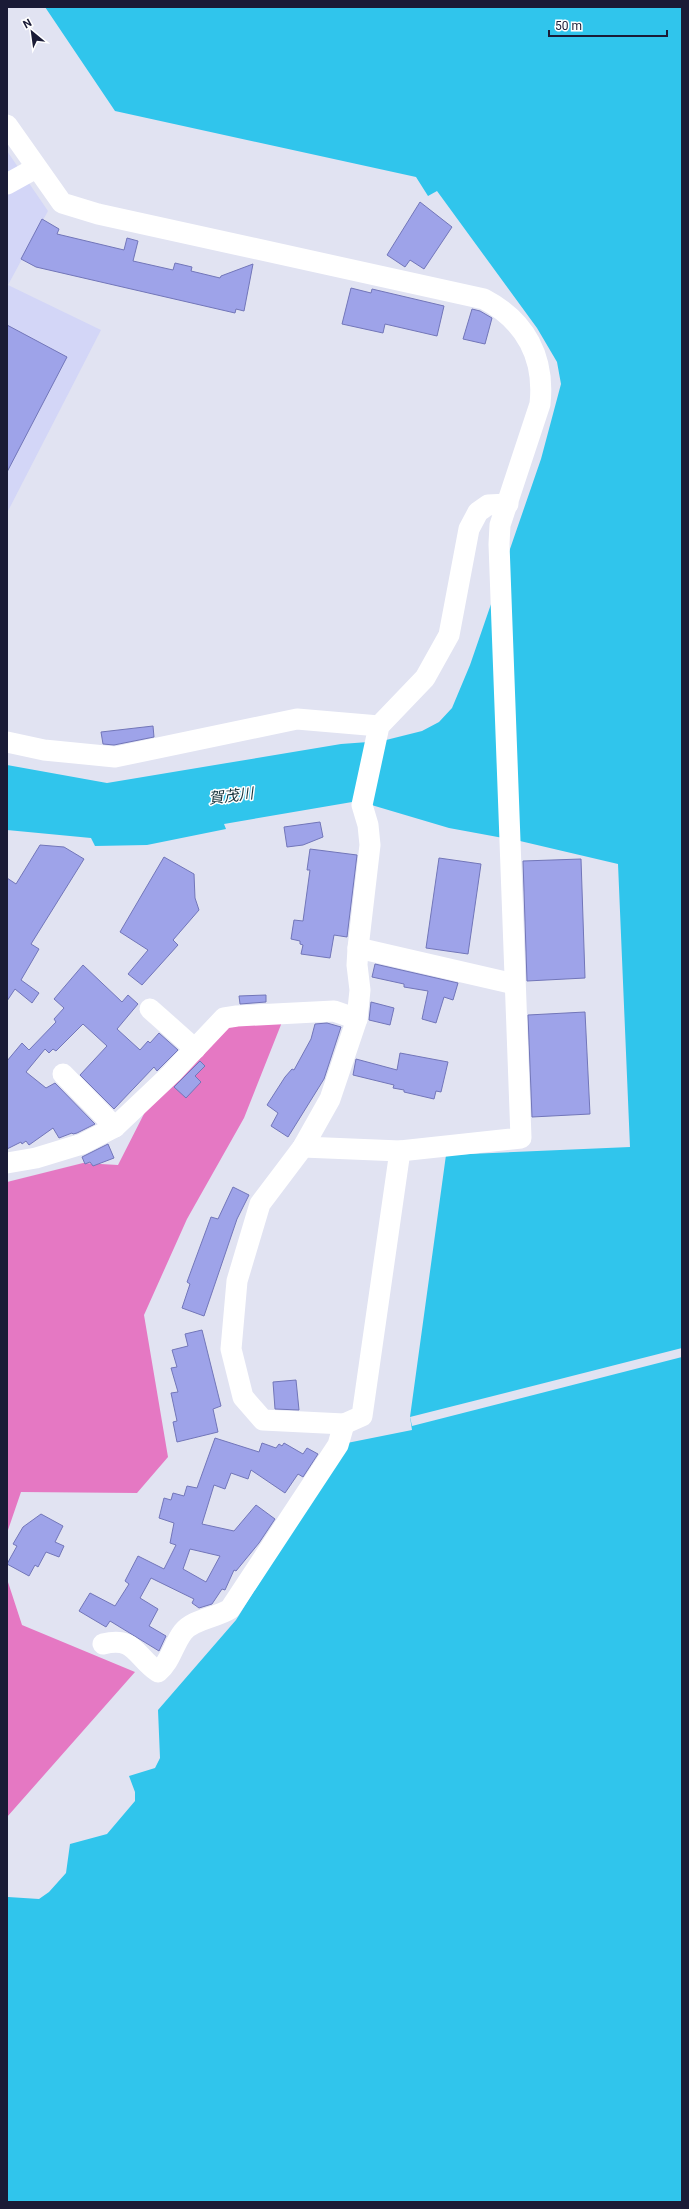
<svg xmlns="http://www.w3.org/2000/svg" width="689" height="2209" viewBox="0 0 689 2209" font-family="Roboto,'Noto Sans JP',sans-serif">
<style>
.built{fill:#d3d6f7}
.forest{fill:#e578c3}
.water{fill:#30c5ec}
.pier{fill:#e1e3f2}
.building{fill:#9ea3e9;stroke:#7276b9;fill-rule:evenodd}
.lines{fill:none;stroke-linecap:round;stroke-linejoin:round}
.minor{stroke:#fff;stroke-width:21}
.labels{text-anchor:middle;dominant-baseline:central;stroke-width:3;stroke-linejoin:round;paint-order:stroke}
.water-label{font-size:15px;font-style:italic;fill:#16333c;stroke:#fff}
</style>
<rect width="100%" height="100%" fill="#e1e3f2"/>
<path class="built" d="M 7,151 L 48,211 L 8,285 L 101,330 L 7,513 Z"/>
<g class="forest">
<path d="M 286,1012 L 244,1118 L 187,1219 L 144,1315 L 168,1457 L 137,1493 L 21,1492 L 7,1533 L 7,1182 L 83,1163 L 118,1165 L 149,1104 L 224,1023 Z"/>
<path d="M 7,1579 L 22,1625 L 135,1672 L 7,1817 Z"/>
</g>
<path class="water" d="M 45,7 L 682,7 L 682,2202 L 7,2202 L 8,1897 L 39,1899 L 49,1892 L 66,1873 L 70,1844 L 107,1834 L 135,1801 L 135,1792 L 129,1776 L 155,1768 L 160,1758 L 158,1710 L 236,1620 L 347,1443 L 412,1430 L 410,1417 L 446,1155 L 630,1147 L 618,864 L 520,841 L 449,828 L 358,801 L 224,824 L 226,829 L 147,845 L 95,846 L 91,838 L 7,830 L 7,765 L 107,783 L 341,744 L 382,741 L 422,731 L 439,722 L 452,708 L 470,665 L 541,459 L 561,384 L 557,362 L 537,328 L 437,191 L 428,196 L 416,177 L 115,111 Z"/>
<path class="pier" d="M 682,1348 L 682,1357 L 412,1426 L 410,1417 Z"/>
<g class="building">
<path d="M 420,202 L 452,227 L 424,269 L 410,260 L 405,267 L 387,255 Z"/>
<path d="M 42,219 L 59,229 L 57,234 L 124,250 L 127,238 L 138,241 L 133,261 L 173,270 L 175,263 L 192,267 L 191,271 L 220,278 L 221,276 L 253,264 L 244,311 L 236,309 L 235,313 L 36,267 L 21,259 Z"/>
<path d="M 351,288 L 371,293 L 372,289 L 444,306 L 437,336 L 385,324 L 383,333 L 342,324 Z"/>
<path d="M 472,309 L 480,311 L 492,318 L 485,344 L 463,339 Z"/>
<path d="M 7,325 L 67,357 L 7,472 Z"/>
<path d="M 153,726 L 154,737 L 114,745 L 103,744 L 101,732 Z"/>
<path d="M 320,822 L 323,837 L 303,845 L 287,847 L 284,827 Z"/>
<path d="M 40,845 L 64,847 L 84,859 L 31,944 L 39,949 L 21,980 L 39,993 L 32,1003 L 15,989 L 7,1001 L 7,878 L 16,884 Z"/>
<path d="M 310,849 L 357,855 L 347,937 L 334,935 L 330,958 L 301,954 L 303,945 L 300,944 L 300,941 L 291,939 L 294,920 L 303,921 L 310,870 L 307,870 Z"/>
<path d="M 164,857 L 194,874 L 195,898 L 199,910 L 173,940 L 178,945 L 142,985 L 128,974 L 148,950 L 120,932 Z"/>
<path d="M 439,858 L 481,864 L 468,954 L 426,948 Z"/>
<path d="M 581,859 L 585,978 L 527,981 L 523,861 Z"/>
<path d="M 375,964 L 458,983 L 453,1000 L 444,997 L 436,1023 L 422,1019 L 428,991 L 404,987 L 404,984 L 372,977 Z"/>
<path d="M 83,965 L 122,1002 L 128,995 L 138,1004 L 117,1029 L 140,1050 L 148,1041 L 150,1043 L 159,1033 L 178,1050 L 157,1071 L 154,1067 L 114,1109 L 80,1075 L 107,1046 L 83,1024 L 56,1051 L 53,1049 L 49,1053 L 45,1049 L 26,1072 L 46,1088 L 55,1083 L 95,1124 L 77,1133 L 73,1134 L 72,1133 L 59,1138 L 53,1128 L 29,1145 L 26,1141 L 22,1144 L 21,1142 L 7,1149 L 7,1061 L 22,1043 L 29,1050 L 56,1022 L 54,1019 L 64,1008 L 54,999 Z"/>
<path d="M 266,995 L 266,1002 L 240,1004 L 239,996 Z"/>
<path d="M 371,1002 L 394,1008 L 390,1025 L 369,1020 Z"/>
<path d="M 585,1012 L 590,1114 L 532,1117 L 528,1015 Z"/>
<path d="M 327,1023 L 341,1027 L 324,1079 L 288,1137 L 271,1126 L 278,1113 L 267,1105 L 285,1077 L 292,1069 L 294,1070 L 311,1039 L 315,1024 Z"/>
<path d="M 400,1053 L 448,1062 L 441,1092 L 436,1091 L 434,1099 L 404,1092 L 404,1090 L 393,1088 L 394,1085 L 353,1075 L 356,1059 L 397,1070 Z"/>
<path d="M 200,1061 L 205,1066 L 195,1076 L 201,1082 L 186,1098 L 174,1087 Z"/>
<path d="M 108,1144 L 114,1158 L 93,1166 L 90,1162 L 85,1164 L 82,1157 Z"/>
<path d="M 233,1187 L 249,1195 L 237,1219 L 204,1316 L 182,1308 L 190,1284 L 187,1282 L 211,1217 L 218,1219 Z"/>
<path d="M 202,1330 L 221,1406 L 213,1409 L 218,1432 L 177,1442 L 173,1422 L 177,1421 L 171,1393 L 178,1392 L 171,1368 L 177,1367 L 172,1350 L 188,1346 L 185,1334 Z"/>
<path d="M 296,1380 L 299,1410 L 275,1409 L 273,1382 Z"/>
<path d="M 215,1438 L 259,1452 L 262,1443 L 276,1448 L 279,1444 L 282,1446 L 284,1443 L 303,1454 L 307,1448 L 318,1454 L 303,1477 L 298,1474 L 285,1493 L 251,1470 L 248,1479 L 231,1473 L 225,1489 L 214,1485 L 202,1524 L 234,1531 L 256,1505 L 275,1519 L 259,1543 L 236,1571 L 234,1570 L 225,1590 L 222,1589 L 212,1604 L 199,1608 L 192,1603 L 194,1599 L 151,1578 L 140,1598 L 158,1609 L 149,1626 L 166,1636 L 159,1651 L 110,1621 L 106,1627 L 79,1611 L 90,1593 L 115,1606 L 129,1584 L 125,1581 L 138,1556 L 164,1569 L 176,1545 L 170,1543 L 174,1523 L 159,1518 L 164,1498 L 171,1500 L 173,1493 L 184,1496 L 187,1486 L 197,1488 ZM 190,1549 L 220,1556 L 206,1582 L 183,1569 Z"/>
<path d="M 41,1514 L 63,1526 L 55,1542 L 64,1546 L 59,1557 L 46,1552 L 38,1567 L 35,1565 L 29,1576 L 7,1564 L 17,1546 L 13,1544 L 23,1527 Z"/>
</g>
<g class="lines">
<g class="minor">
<path d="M 7,125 L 62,203 L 98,214 L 484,299 C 526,321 545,358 540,404 L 500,525 L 499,544 L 521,1138 L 400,1151 L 303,1147"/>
<path d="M 7,184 L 36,168"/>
<path d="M 7,742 L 44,750 L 115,757 L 297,719 L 379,726"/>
<path d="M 358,948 L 514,984"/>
<path d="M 150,1009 L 195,1049"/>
<path d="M 63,1074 L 115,1127"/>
<path d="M 400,1151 L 362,1416 L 344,1424 L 263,1420 L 243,1397 L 231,1349 L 237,1281 L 260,1204 L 303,1147 L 330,1099 L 357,1019 L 360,990 L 357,965 L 358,948 L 370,845 L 368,825 L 362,805 L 379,726 L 425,678 L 449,635 L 469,529 L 478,512 L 488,505 L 508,504"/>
<path d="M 7,1163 L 36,1158 L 82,1144 L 115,1127 L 172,1073 L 224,1018 L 237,1016 L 334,1011 L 357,1019"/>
<path d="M 103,1644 C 135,1636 135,1656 158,1672 C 171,1661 173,1645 183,1632 C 193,1619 216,1618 230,1609 L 338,1445 L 344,1424"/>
</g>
</g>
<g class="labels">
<g class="water-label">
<text transform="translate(231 796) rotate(-7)">賀茂川</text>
</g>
</g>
<rect width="689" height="2209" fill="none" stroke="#1a1b36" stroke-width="16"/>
<g transform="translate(32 32) rotate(331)" stroke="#ffffff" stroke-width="3" paint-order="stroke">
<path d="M0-3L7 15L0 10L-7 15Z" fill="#1a1b36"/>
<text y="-6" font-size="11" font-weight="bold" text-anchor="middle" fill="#1a1b36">N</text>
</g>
<path d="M549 30v6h118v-6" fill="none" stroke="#1a1b36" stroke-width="2"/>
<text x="555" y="30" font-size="12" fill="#1a1b36" stroke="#ffffff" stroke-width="3" paint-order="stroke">50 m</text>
</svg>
